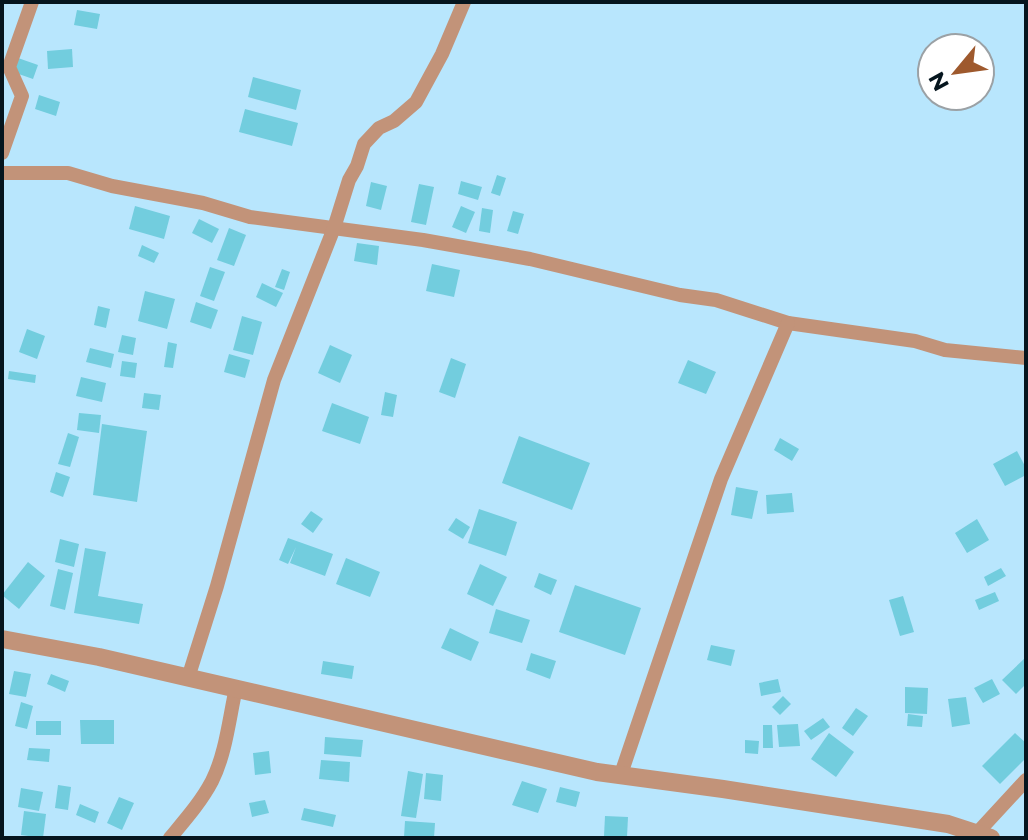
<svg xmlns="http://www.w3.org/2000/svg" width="1028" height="840" viewBox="0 0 1028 840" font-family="Montserrat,sans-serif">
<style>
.building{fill:#72cdde}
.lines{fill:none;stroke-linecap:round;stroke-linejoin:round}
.minor{stroke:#c29379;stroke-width:14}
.tertiary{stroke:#c29379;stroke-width:18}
</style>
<rect width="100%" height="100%" fill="#b8e6fd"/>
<g class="building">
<path d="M 77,10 L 100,14 L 97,29 L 74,25 Z"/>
<path d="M 72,49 L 73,67 L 48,69 L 47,51 Z"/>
<path d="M 18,58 L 38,65 L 33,79 L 13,72 Z"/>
<path d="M 253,77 L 301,90 L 296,110 L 248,97 Z"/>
<path d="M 39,95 L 60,102 L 56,116 L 35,109 Z"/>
<path d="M 245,109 L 298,123 L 292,146 L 239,132 Z"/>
<path d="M 497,175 L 506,178 L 500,196 L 491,193 Z"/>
<path d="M 461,181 L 482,187 L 478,200 L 458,194 Z"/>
<path d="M 371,182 L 387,186 L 381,210 L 366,206 Z"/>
<path d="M 419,184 L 434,187 L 426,225 L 411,222 Z"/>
<path d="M 135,206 L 170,216 L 164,239 L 129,229 Z"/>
<path d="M 461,206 L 475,212 L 466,233 L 452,227 Z"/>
<path d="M 482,208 L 493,210 L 490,233 L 479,231 Z"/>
<path d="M 513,211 L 524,214 L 518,234 L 507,231 Z"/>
<path d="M 199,219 L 219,229 L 212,243 L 192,233 Z"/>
<path d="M 229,228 L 246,235 L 234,266 L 217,260 Z"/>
<path d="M 357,243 L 379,246 L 377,265 L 354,261 Z"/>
<path d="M 142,245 L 159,253 L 154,263 L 138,256 Z"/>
<path d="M 432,264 L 460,270 L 454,297 L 426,291 Z"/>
<path d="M 210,267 L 225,272 L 214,301 L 200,296 Z"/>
<path d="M 282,269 L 290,272 L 284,290 L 275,287 Z"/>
<path d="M 262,283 L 283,293 L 276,307 L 256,297 Z"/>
<path d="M 145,291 L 175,299 L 167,329 L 138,321 Z"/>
<path d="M 196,302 L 218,310 L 211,329 L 190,322 Z"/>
<path d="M 98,306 L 110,309 L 106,328 L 94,325 Z"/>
<path d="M 242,316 L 262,322 L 253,355 L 233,350 Z"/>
<path d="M 27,329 L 45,336 L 37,359 L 19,352 Z"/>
<path d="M 122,335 L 136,338 L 133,355 L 118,352 Z"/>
<path d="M 168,342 L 177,344 L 173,368 L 164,367 Z"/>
<path d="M 330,345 L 352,355 L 340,383 L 318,373 Z"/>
<path d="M 90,348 L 114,354 L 111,368 L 86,362 Z"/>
<path d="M 229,354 L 250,360 L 245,378 L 224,372 Z"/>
<path d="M 451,358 L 466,364 L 455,398 L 439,392 Z"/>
<path d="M 688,360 L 716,372 L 706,394 L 678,383 Z"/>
<path d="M 122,361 L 137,363 L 135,378 L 120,376 Z"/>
<path d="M 9,371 L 36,375 L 35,383 L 8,379 Z"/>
<path d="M 81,377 L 106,383 L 102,402 L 76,396 Z"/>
<path d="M 385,392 L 397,395 L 393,417 L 381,415 Z"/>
<path d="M 144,393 L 161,395 L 159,410 L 142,408 Z"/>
<path d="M 332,403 L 369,417 L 360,444 L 322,431 Z"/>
<path d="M 79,413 L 101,415 L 99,433 L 77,430 Z"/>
<path d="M 102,424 L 147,431 L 137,502 L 93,495 Z"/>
<path d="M 68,433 L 79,437 L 70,467 L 58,464 Z"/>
<path d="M 519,436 L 590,463 L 572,510 L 502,483 Z"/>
<path d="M 780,438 L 799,449 L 792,461 L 774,450 Z"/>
<path d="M 1017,451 L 1026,468 L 1026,475 L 1005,486 L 993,464 Z"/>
<path d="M 56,472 L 70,477 L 63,497 L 50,492 Z"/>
<path d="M 736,487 L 758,491 L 752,519 L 731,515 Z"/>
<path d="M 792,493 L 794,512 L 767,514 L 766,495 Z"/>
<path d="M 479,509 L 517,522 L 506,556 L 468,543 Z"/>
<path d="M 311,511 L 323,519 L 313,533 L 301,524 Z"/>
<path d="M 456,518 L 470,527 L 463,539 L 448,530 Z"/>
<path d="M 977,519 L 989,540 L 967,553 L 955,533 Z"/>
<path d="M 288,538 L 333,554 L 325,576 L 290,563 L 296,547 L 288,564 L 279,560 Z"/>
<path d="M 60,539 L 79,544 L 74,567 L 55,562 Z"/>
<path d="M 85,548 L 106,552 L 98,596 L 143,604 L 139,624 L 74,613 Z"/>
<path d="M 346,558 L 380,572 L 370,597 L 336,584 Z"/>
<path d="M 28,562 L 45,576 L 19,609 L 2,595 Z"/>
<path d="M 480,564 L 507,577 L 493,606 L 467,594 Z"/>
<path d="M 1001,568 L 1006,576 L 988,586 L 984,577 Z"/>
<path d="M 58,569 L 73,573 L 65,610 L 50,606 Z"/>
<path d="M 539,573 L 557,580 L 551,595 L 534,587 Z"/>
<path d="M 575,585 L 641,608 L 625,655 L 559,632 Z"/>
<path d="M 995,592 L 999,601 L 979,610 L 975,600 Z"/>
<path d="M 903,596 L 914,632 L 900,636 L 889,600 Z"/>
<path d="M 496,609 L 530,620 L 522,643 L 489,633 Z"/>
<path d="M 450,628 L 479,642 L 471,661 L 441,648 Z"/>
<path d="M 711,645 L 735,650 L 731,666 L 707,660 Z"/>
<path d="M 531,653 L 556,661 L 550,679 L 526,670 Z"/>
<path d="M 1026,657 L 1026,684 L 1016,694 L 1002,680 Z"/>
<path d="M 323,661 L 354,666 L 352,679 L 321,674 Z"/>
<path d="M 14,671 L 31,674 L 26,697 L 9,694 Z"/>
<path d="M 51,674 L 69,681 L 65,692 L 47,684 Z"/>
<path d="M 778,679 L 781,692 L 761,696 L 759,683 Z"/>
<path d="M 992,679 L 1000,694 L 983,703 L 974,688 Z"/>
<path d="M 905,687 L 928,688 L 927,714 L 905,713 Z"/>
<path d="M 783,696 L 791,704 L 780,715 L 772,707 Z"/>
<path d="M 966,697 L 970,724 L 952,727 L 948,699 Z"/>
<path d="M 21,702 L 33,706 L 27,729 L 15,726 Z"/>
<path d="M 856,708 L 868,716 L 853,736 L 842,728 Z"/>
<path d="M 908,714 L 923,716 L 922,727 L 907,726 Z"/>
<path d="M 823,718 L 830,727 L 811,740 L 804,731 Z"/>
<path d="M 80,720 L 114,720 L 114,744 L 81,744 Z"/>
<rect x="36" y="721" width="25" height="14"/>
<path d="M 798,724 L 800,746 L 779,747 L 777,725 Z"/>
<path d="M 763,725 L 772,725 L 773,748 L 763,748 Z"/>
<path d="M 829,733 L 854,752 L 836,777 L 811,759 Z"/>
<path d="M 1015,733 L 1026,743 L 1026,758 L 1000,784 L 982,766 Z"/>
<path d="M 325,737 L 363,740 L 361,757 L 324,754 Z"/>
<path d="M 745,740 L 759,741 L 758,754 L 745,753 Z"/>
<path d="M 29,748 L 50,749 L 49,762 L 27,760 Z"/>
<path d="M 269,751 L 271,773 L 255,775 L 253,753 Z"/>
<path d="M 321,760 L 350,762 L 349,782 L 319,779 Z"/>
<path d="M 408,771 L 423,774 L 416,818 L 401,816 Z"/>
<path d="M 426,773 L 443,775 L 441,801 L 424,799 Z"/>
<path d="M 522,781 L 547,789 L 538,813 L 512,805 Z"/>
<path d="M 58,785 L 71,787 L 68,810 L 55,808 Z"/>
<path d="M 560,787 L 580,792 L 576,807 L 556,802 Z"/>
<path d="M 21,788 L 43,792 L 39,811 L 18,807 Z"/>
<path d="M 119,797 L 134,803 L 122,830 L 107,823 Z"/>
<path d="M 265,800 L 269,813 L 252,817 L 249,803 Z"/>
<path d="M 80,804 L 99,812 L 95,823 L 76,815 Z"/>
<path d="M 304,808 L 336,815 L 333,827 L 301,820 Z"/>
<path d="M 24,811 L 46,814 L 43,838 L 21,835 Z"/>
<path d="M 605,816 L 628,817 L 627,837 L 604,836 Z"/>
<path d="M 405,821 L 435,823 L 434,838 L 404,837 Z"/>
</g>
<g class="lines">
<g class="minor">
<path d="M 2,153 L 22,96 L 9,67 L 32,2"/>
<path d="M 2,173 L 68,173 L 112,186 L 203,203 L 250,217 L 423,240 L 530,259 L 680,295 L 716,300 L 788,323 L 915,341 L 945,350 L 1026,358"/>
<path d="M 188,678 L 217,586 L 274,380 L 334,228 L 349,180 L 357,166 L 364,144 L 379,128 L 394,121 L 416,102 L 442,54 L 464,2"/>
<path d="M 621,774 L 721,479 L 788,323"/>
<path d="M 978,832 L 1026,780"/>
<path d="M 170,838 C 185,820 201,802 212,781 C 226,753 229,719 236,688"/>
</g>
<path class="tertiary" d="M 2,639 L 99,657 L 597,772 L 723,789 L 948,824 L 991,838"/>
</g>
<rect width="1028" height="840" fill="none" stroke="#05151e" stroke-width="8"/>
<g transform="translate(956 72) rotate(241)"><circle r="38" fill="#ffffff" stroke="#9ba1a5" stroke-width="2"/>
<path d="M0-6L14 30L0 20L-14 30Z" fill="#9e592d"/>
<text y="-12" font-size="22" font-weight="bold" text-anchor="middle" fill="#05151e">N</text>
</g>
</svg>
